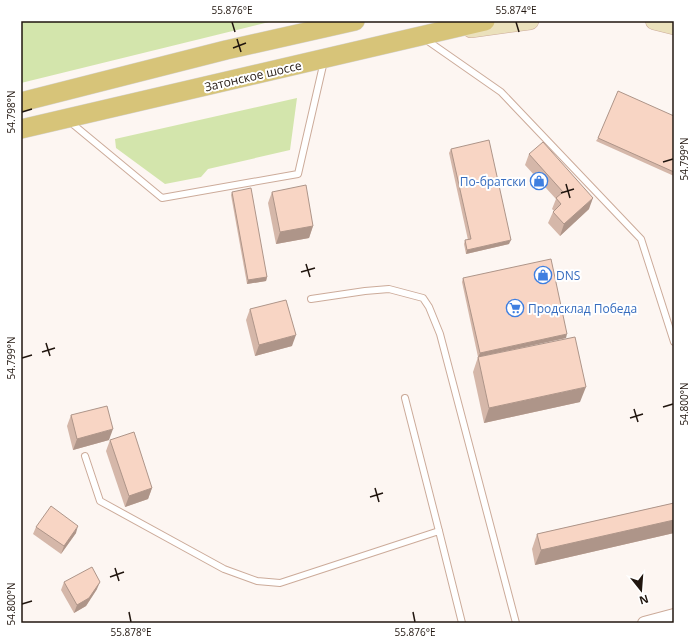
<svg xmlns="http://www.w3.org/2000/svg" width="695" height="644" viewBox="0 0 695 644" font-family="'Open Sans',sans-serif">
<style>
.green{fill:#d3e5ac}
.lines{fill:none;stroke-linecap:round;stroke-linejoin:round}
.lane-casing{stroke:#ccab9a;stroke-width:8}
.street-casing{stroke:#ccab9a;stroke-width:14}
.secondary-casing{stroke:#ccab9a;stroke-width:18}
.primary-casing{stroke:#d7d5d4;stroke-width:20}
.lane{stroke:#fff;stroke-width:6}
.street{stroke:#fff;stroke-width:12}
.secondary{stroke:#ebe1bc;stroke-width:17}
.primary{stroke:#d7c479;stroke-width:19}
.wall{fill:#d5b7a9}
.shaded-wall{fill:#ae9589}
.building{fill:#f8d5c4;stroke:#ae9589}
.ticks{fill:none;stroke:#21160f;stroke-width:1.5}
.labels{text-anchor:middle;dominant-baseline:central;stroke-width:4;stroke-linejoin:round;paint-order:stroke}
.street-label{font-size:12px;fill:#21160f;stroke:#fff}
.shop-label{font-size:12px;fill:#366cbe;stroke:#fff;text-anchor:start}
.neatline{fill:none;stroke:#21160f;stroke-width:1.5}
.ticks-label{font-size:10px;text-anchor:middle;fill:#21160f}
</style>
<rect width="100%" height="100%" fill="#fdf6f2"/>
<g class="green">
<path d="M 21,21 L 273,21 L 21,83 Z"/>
<path d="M 297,98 L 290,150 L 208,169 L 201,177 L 165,184 L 116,148 L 115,139 Z"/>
</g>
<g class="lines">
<defs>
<g id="lane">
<path d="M 425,39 L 501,92 L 641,239 L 674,342"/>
<path d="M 69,121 L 162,198 L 298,174 L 324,61"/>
<path d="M 311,299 L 365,291 L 389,289 L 423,298 L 429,307 L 440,334 L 516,623"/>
<path d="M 405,398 L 439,531"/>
<path d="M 85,456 L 100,501 L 224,569 L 257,581 L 280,583 L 439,531 L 462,623"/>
</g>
<path id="street" d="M 644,623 L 674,615"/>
<g id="secondary">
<path d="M 654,21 L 674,26"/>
<path d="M 471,29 L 530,21"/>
</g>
<g id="primary">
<path d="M 21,102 L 226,50 L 355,21"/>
<path d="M 21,129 L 485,21"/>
</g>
</defs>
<use href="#lane" class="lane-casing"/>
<use href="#street" class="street-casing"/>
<use href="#secondary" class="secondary-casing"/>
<use href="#primary" class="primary-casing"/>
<use href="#lane" class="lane"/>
<use href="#street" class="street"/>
<use href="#secondary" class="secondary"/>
<use href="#primary" class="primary"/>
</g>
<g class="wall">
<path d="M 674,116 L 674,176 L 596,141 L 598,138 Z"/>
<path d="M 451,149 L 509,244 L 466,254 L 464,244 L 465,240 L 468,240 L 449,153 Z"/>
<path d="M 529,154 L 589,209 L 560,236 L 548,223 L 553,212 L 554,211 L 552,209 L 556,199 L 525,165 Z"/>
<path d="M 232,192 L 267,277 L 266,281 L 247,284 L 231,195 Z"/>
<path d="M 272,192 L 313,226 L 309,238 L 276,244 L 268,203 Z"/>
<path d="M 463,278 L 566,338 L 478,357 L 462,282 Z"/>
<path d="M 250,309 L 292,346 L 255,356 L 246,320 Z"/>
<path d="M 478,357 L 580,402 L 484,423 L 473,372 Z"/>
<path d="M 71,415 L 109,440 L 73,450 L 67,426 Z"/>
<path d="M 110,440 L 152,488 L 148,499 L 125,507 L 106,451 Z"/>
<path d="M 674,503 L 674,533 L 535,565 L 532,549 L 537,534 Z"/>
<path d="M 36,527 L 76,533 L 61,554 L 33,534 Z"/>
<path d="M 64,582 L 97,589 L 86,606 L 74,613 L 61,590 Z"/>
</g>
<g class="shaded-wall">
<path d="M 593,198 L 589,209 L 560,236 L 564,224 Z"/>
<path d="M 313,226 L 309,238 L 276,244 L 280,232 Z"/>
<path d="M 511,240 L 509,244 L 466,254 L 467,250 Z"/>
<path d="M 267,277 L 266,281 L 247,284 L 248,280 Z"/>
<path d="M 567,334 L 566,338 L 478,357 L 480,353 Z"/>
<path d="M 296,335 L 292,346 L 255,356 L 259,345 Z"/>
<path d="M 586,387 L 580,402 L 484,423 L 489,408 Z"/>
<path d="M 113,429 L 109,440 L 73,450 L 77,439 Z"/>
<path d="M 152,488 L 148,499 L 125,507 L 129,496 Z"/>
<path d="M 674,520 L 674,533 L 535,565 L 541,550 Z"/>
<path d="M 78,526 L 76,533 L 61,554 L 64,546 Z"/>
<path d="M 100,582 L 97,589 L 86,606 L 74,613 L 77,605 Z"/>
</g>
<g class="building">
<path d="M 618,91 L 674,116 L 674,172 L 598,138 Z"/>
<path d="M 489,140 L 511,240 L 467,250 L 465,240 L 471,239 L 451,149 Z"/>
<path d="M 543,142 L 593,198 L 564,224 L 553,212 L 561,204 L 556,198 L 563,192 L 529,154 Z"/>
<path d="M 306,185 L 313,226 L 280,232 L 272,192 Z"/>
<path d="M 251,188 L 267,277 L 248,280 L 232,192 Z"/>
<path d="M 551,259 L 567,334 L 480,353 L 463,278 Z"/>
<path d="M 286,300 L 296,335 L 259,345 L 250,309 Z"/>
<path d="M 575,337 L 586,387 L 489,408 L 478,357 Z"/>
<path d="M 107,406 L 113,429 L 77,439 L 71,415 Z"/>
<path d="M 134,432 L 152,488 L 129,496 L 110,440 Z"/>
<path d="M 674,503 L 674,520 L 541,550 L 537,534 Z"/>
<path d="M 51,506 L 78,526 L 64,546 L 36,527 Z"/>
<path d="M 92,567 L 100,582 L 89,598 L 77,605 L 64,582 Z"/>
</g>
<path class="ticks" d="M 232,22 L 235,32M 516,22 L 519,32M 237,39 L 241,52M 233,48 L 246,43M 22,112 L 32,109M 663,162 L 673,159M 566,184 L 570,198M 561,193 L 574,189M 306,264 L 310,277M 301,272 L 315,268M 46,343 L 50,356M 42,352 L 55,348M 22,358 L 32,355M 663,407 L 673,404M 634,409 L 638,422M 630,418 L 643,414M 375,488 L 379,502M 370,497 L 383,493M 115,568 L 119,581M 110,577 L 124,572M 22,604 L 32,601M 129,612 L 131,622M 413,612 L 415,622"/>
<defs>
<symbol id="shop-ring" viewBox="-11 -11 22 22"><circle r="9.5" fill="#fff" stroke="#3f7fe0" stroke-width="1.5"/><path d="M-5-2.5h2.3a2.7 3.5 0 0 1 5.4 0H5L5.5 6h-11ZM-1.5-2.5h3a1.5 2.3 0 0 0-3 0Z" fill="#3f7fe0"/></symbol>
<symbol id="supermarket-ring" viewBox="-11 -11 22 22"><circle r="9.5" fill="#fff" stroke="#3f7fe0" stroke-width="1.5"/><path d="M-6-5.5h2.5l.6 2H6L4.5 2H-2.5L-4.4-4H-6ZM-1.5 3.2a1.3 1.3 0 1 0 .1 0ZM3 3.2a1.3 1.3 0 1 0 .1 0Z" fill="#3f7fe0"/></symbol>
</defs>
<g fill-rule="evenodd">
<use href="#shop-ring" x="529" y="171" width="20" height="20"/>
<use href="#shop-ring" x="533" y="265" width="20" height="20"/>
<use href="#supermarket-ring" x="505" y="298" width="20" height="20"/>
</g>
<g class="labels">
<g class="street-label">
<text transform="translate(253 76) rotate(-13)">Затонское шоссе</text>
</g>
<g class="shop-label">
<text x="526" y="181" text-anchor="end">По-братски</text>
<text x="556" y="275">DNS</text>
<text x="528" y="308">Продсклад Победа</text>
</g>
</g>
<rect width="695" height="644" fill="none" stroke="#ffffff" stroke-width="44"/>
<g transform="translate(641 590) rotate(163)" stroke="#ffffff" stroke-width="3" paint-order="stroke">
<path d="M0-3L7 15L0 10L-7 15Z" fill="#21160f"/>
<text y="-6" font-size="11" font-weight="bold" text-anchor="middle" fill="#21160f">N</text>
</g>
<rect x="22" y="22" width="651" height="600" class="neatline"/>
<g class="ticks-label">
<text x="232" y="14">55.876°E</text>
<text x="516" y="14">55.874°E</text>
<text transform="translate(11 112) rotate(-90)" y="4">54.798°N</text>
<text transform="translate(684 159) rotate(-90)" y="4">54.799°N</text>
<text transform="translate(11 358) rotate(-90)" y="4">54.799°N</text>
<text transform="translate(684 404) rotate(-90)" y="4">54.800°N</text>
<text transform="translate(11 604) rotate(-90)" y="4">54.800°N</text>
<text x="131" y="636">55.878°E</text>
<text x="415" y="636">55.876°E</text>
</g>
</svg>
